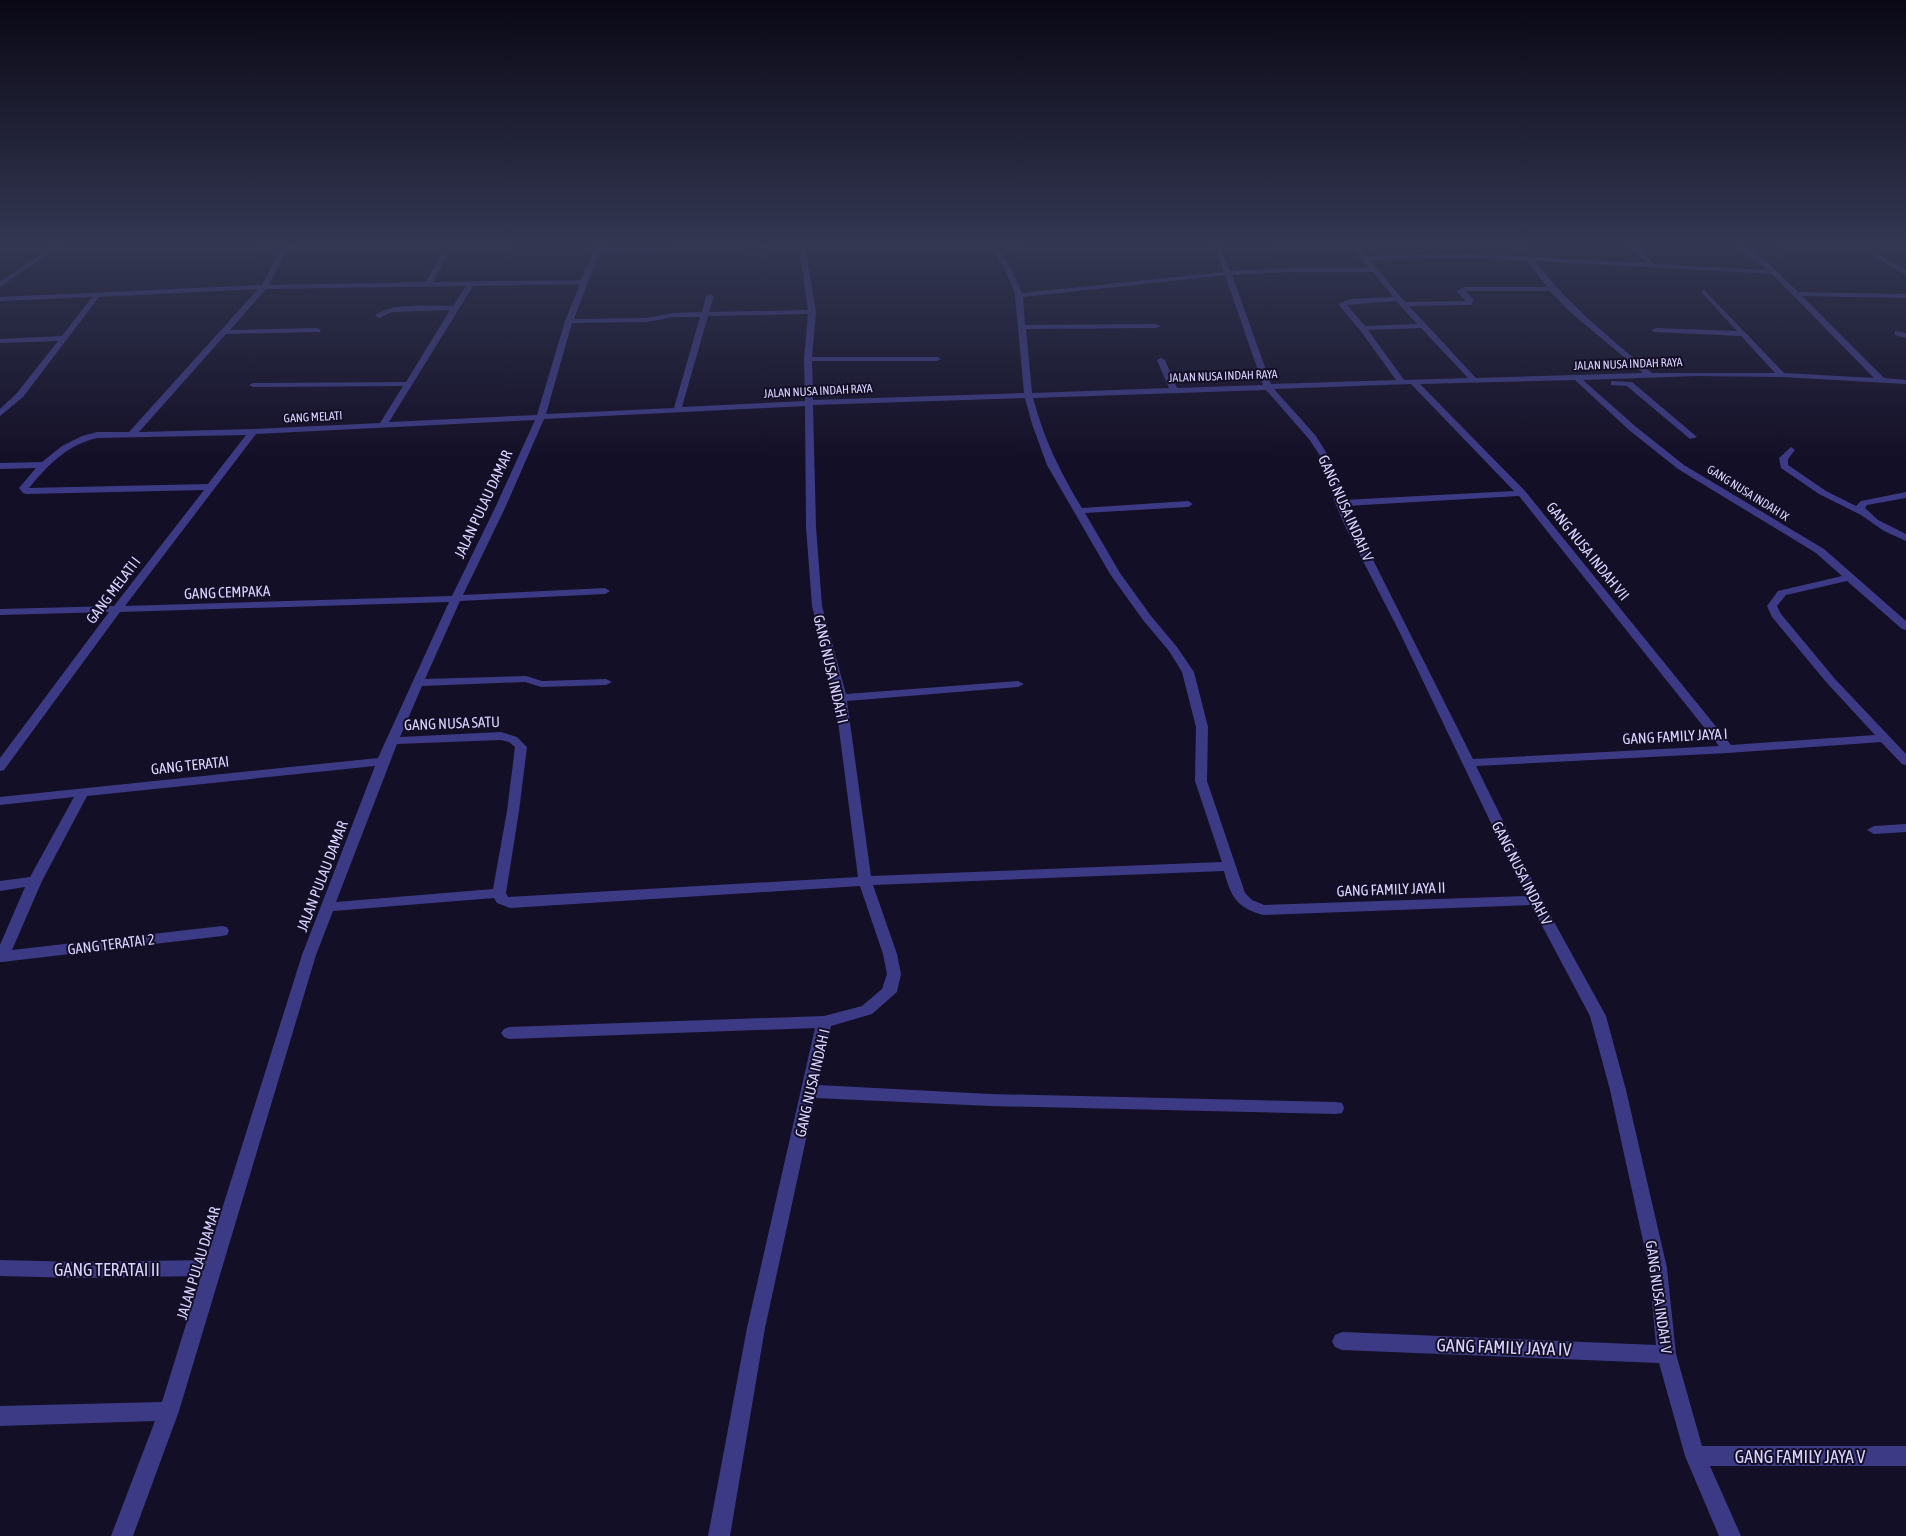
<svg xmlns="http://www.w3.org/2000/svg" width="1906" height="1536" viewBox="0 0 1906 1536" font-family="'Asap Condensed',sans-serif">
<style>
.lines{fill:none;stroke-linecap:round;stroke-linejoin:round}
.minor{fill:#3d3a85;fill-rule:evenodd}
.labels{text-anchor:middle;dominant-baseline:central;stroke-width:4;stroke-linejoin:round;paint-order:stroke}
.far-street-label{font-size:12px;fill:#d9d4ff;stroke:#130f26}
.street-label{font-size:15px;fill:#d9d4ff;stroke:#130f26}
.near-street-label{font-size:18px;fill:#d9d4ff;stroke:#130f26}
</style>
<rect width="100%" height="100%" fill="#130f26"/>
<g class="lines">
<g class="minor">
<path d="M 53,246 L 60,246 L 0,287 L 0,282 Z"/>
<path d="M 283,246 L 289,246 L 269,285 L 426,282 L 440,256 L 443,254 L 446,256 L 433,282 L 581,280 L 595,246 L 601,246 L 600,249 L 763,246 L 760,248 L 599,253 L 574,319 L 647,318 L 673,313 L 702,312 L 706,296 L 710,294 L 714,296 L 709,312 L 808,310 L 799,246 L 805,246 L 816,312 L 812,357 L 937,357 L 941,359 L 937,361 L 812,361 L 813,400 L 1024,393 L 1015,295 L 1007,273 L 991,246 L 997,246 L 1013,273 L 1022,293 L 1224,272 L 1214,246 L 1220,246 L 1230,271 L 1290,268 L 1369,268 L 1361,259 L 1352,246 L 1358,246 L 1367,256 L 1470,254 L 1647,263 L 1628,246 L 1635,246 L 1655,264 L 1767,270 L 1737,246 C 1754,245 1785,280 1798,292 L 1906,294 L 1906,298 L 1802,296 L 1884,378 L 1906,380 L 1906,384 L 1782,377 L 1696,376 L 1583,380 L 1635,426 L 1684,465 L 1824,549 L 1906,621 L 1906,630 L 1902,629 L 1847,581 L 1786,595 L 1777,606 L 1781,614 L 1835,679 L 1906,754 L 1906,765 L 1902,764 L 1881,742 L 1728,753 L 1476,766 L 1542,900 L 1606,1016 L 1626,1090 L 1667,1268 L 1676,1354 L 1702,1446 L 1906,1446 L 1906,1466 L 1710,1466 L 1741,1536 L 1719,1536 L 1685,1456 L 1659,1363 L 1342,1350 L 1335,1347 L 1332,1341 L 1335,1335 L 1342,1332 L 1656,1345 L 1649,1268 L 1610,1090 L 1590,1016 L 1531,905 L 1263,915 C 1236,907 1231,897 1224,871 L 873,885 L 897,954 L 901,974 L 897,992 L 872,1014 L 831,1026 L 818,1085 L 990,1094 L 1336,1102 L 1342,1103 L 1344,1108 L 1342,1113 L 1336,1114 L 990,1106 L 815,1098 L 765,1328 L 730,1536 L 708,1536 L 747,1328 L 815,1028 L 509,1039 L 504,1037 L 501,1033 L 504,1029 L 509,1027 L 824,1016 L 862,1006 L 882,989 L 887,974 L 883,954 L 860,886 L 510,908 L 497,903 L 494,898 L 333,911 L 316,955 L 179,1411 L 133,1536 L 111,1536 L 155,1421 L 0,1426 L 0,1406 L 162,1402 L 201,1276 L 79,1278 L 0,1276 L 0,1260 L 79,1262 L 206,1260 L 302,955 L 375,766 L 87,796 L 42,881 L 12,950 L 222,926 L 227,927 L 229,931 L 227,935 L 222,936 L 2,962 L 0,962 L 0,945 L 25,887 L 0,891 L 0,881 L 30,877 L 74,797 L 0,805 L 0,797 L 378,758 L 449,602 L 120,612 L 4,770 L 0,771 L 0,758 L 109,612 L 0,615 L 0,609 L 114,606 L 204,490 L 26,494 L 23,493 L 19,488 L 36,468 L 0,469 L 0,463 L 42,462 L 62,446 L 82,436 L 97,432 L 129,432 L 258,289 L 99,297 L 23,397 L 0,416 L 0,409 L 17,393 L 58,341 L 0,343 L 0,339 L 62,336 L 92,297 L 0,301 L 0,297 L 262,285 ZM 1470,258 L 1527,261 L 1547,287 L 1464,287 L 1456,291 L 1466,301 L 1405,302 L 1370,260 ZM 1535,261 L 1772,274 L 1874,378 L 1784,373 L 1704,290 L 1702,291 L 1702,293 L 1737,331 L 1656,328 L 1652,330 L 1653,332 L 1741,336 L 1775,373 L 1652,373 C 1610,338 1568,305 1535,261 ZM 1290,272 L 1373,272 L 1393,297 L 1350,299 L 1338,304 L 1360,330 L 1396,380 L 1271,384 L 1232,275 ZM 1225,275 L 1263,385 L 1177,388 L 1165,360 L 1161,358 L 1157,360 L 1169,388 L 1032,393 L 1026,329 L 1156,328 L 1160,326 L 1156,324 L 1025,325 L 1023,297 ZM 580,284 L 565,321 L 537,415 L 389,422 L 473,286 ZM 466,286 L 453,306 C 434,306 388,302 375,316 L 379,318 L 392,312 L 450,310 L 406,382 L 253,383 L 249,385 L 253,387 L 403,386 L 380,423 L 253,429 L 139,432 L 226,334 L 320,332 L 321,330 L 317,328 L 230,330 L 266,289 ZM 1465,291 L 1550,291 L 1570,312 L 1643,373 L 1476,378 L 1409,306 L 1471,305 L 1474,300 ZM 1396,301 L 1417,324 L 1365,326 L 1347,305 ZM 808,314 L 804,359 L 805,401 L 682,407 L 708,316 ZM 673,317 L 700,317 L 674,408 L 546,414 L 572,323 L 647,322 ZM 1421,328 L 1468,378 L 1404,380 L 1368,330 ZM 1575,380 L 1629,430 L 1678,469 L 1816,553 L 1842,576 L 1778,591 L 1767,606 L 1772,617 L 1827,683 L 1875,735 L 1731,745 L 1525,491 L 1420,384 ZM 1411,384 L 1514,491 L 1344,500 L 1332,462 L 1316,436 L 1274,389 ZM 1266,390 L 1309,439 L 1324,462 L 1335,503 L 1345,526 L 1399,631 L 1526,896 L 1264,905 L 1252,900 L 1245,893 L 1207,781 L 1208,727 L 1194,672 L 1177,647 L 1151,616 L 1120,573 L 1085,513 L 1188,507 L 1193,504 L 1188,501 L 1082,508 C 1059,470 1045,441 1033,398 ZM 1025,398 L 1032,424 L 1047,465 L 1110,574 L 1143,620 L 1169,651 L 1182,672 L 1196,727 L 1195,781 L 1222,862 L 871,876 L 847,701 L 1018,687 L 1024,684 L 1018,681 L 846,694 L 822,606 L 816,527 L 813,405 ZM 805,406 L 806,527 L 812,606 L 835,698 L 858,877 L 508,897 L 506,893 L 519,811 L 527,747 L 517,737 L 501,732 L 400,737 L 422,686 L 525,682 L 541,687 L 606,685 L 612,682 L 606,679 L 542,681 L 526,676 L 425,679 L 460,601 L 605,594 L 610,591 L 605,588 L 463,595 L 505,508 L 544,419 ZM 535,420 L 495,508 L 452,596 L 125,606 L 256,434 ZM 246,435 L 208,484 L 29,488 C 48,465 67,445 97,438 ZM 1519,496 L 1719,746 L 1473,759 L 1346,506 ZM 501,740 L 509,742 L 515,747 L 507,811 L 493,889 L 336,902 L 397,744 Z"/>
<path d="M 1857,246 L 1864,246 L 1906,270 L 1906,275 Z"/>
<path d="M 1895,331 L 1906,333 L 1906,338 L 1895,335 Z"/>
<path d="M 1611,381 L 1632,382 L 1697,437 L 1690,439 L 1627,386 L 1611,385 Z"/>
<path d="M 1791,447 L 1795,450 L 1788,459 L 1788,465 L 1826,491 L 1856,506 L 1861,501 L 1906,492 L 1906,498 L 1867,505 L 1865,508 L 1878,520 L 1906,534 L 1906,541 L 1884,531 L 1861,515 L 1819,494 L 1781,468 L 1779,458 Z"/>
<path d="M 1906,824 L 1906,832 L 1874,834 L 1867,830 L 1874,826 Z"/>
</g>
</g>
<linearGradient id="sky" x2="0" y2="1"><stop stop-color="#0a0815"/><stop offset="0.53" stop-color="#333752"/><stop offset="1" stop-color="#333752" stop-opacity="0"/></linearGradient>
<rect width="1906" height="461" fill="url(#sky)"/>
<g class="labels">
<g class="far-street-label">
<text transform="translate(1628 364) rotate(-2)">JALAN NUSA INDAH RAYA</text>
<text transform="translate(1223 376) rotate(-2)">JALAN NUSA INDAH RAYA</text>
<text transform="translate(818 391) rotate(-3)">JALAN NUSA INDAH RAYA</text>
<text transform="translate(313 417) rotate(-3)">GANG MELATI</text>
<text transform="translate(1748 493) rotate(32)">GANG NUSA INDAH IX</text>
</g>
<g class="street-label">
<text transform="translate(483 504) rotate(-65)">JALAN PULAU DAMAR</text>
<text transform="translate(1346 508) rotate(66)">GANG NUSA INDAH V</text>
<text transform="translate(1588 551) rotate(51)">GANG NUSA INDAH VII</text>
<text transform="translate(113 590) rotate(-53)">GANG MELATI I</text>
<text transform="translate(227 592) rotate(-2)">GANG CEMPAKA</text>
<text transform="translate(831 669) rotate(77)">GANG NUSA INDAH I</text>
<text transform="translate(452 723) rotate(-2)">GANG NUSA SATU</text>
<text transform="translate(1675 736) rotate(-3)">GANG FAMILY JAYA I</text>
<text transform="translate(190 765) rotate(-6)">GANG TERATAI</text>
<text transform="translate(1522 873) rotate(63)">GANG NUSA INDAH V</text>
<text transform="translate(322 876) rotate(-69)">JALAN PULAU DAMAR</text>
<text transform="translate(1391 889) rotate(-2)">GANG FAMILY JAYA II</text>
<text transform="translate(111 944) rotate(-7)">GANG TERATAI 2</text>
<text transform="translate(812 1083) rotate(-77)">GANG NUSA INDAH I</text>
<text transform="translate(198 1263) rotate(-73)">JALAN PULAU DAMAR</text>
<text transform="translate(1659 1297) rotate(82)">GANG NUSA INDAH V</text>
</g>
<g class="near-street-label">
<text x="107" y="1269">GANG TERATAI II</text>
<text transform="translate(1504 1347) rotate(2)">GANG FAMILY JAYA IV</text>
<text x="1800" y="1456">GANG FAMILY JAYA V</text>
</g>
</g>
</svg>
